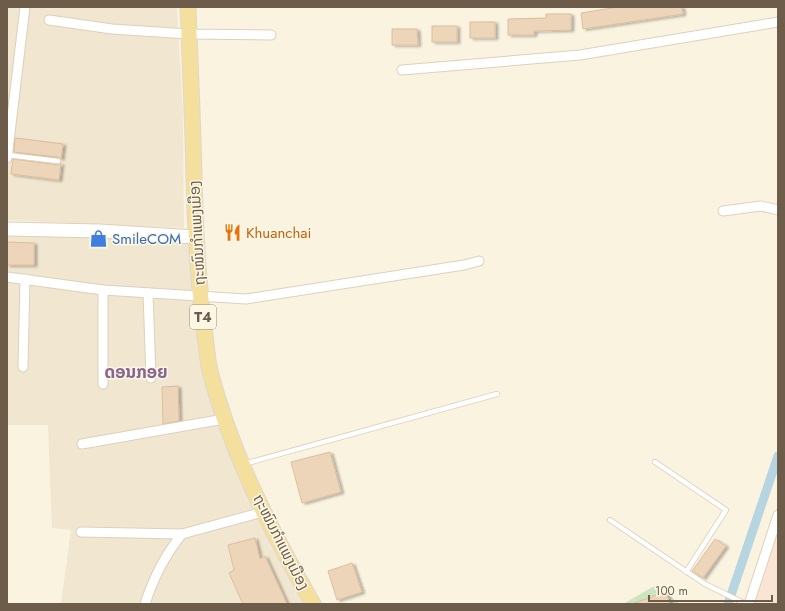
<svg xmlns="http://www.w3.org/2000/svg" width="785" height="611" viewBox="0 0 785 611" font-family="Jost,'Noto Sans Lao',sans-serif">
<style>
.residential{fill:#f1e6cf}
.commercial{fill:#fae4d4}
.green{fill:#cae5c0}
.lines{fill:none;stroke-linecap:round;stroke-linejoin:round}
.canal{stroke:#b7d5e1;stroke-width:9}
.building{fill:#edd5ba;stroke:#debe9c;filter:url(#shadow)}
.lane-casing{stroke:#ddd0bd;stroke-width:6}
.street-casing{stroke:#ddd0bd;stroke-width:11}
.secondary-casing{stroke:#decfb9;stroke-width:15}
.primary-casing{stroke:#dcd8d4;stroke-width:17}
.lane{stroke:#fff;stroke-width:4.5}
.street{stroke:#fff;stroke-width:9}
.secondary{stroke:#fff;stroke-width:13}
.primary{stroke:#f4df9d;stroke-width:15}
.labels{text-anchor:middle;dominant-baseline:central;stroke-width:3;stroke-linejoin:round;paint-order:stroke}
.shield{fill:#fdf7e6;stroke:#998a79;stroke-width:1}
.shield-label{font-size:14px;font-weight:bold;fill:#6e5c4a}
.street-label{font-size:15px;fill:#6e5c4a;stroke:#fdf7e6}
.food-label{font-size:15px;fill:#c56008;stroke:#fdf7e6;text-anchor:start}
.shop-label{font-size:15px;fill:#366cbe;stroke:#fdf7e6;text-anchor:start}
.quarter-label{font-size:17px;font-weight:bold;fill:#886691;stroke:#fdf7e6}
</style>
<defs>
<filter id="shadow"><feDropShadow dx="3" dy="1.5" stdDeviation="1" flood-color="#0004"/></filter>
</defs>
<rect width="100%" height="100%" fill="#faf3e0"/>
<g class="residential">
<path d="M 7,7 L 177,7 L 183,114 L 184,228 L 7,220 Z"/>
<path d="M 7,229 L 195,237 L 224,419 L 313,604 L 61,604 L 71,530 L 52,528 L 48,425 L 7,425 Z"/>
</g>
<path class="commercial" d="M 778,525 L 778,604 L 753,604 Z"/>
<path class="green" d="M 656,585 L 680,604 L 623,604 Z"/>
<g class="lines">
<path class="canal" d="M 728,604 L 778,456"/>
</g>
<g class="building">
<path d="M 618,7 L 682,7 L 683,14 L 583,29 L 581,13 Z"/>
<path d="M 546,14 L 571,14 L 571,30 L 534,31 L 534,35 L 508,35 L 508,19 L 546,18 Z"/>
<rect x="470" y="22" width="25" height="16"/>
<rect x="432" y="26" width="25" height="16"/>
<path d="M 392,29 L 417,29 L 418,45 L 392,45 Z"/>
<path d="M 15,138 L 63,144 L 61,159 L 58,157 L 14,152 Z"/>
<path d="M 13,159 L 58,165 L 61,163 L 59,180 L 11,174 Z"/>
<path d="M 7,242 L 34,243 L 34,265 L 7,265 Z"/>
<path d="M 178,386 L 179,421 L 163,424 L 162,387 Z"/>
<path d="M 330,452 L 341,492 L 302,503 L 291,462 Z"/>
<path d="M 255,538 L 260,559 L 265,556 L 287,604 L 243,604 L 229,573 L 234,570 L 228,545 Z"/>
<path d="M 715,539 L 726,546 L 703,578 L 692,571 Z"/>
<path d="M 352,563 L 362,592 L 337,600 L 328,571 Z"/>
<path d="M 666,592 L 670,604 L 635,604 L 634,603 Z"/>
</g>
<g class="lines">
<defs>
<g id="lane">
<path d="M 7,155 L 58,161"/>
<path d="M 655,462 L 726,510 L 686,572"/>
<path d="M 244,464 L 497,394"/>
<path d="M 610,520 L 705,584 L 746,604"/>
</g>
<g id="street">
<path d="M 49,20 L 112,29 L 189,34 L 271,35"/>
<path d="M 402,70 L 580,55 L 778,22"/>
<path d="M 7,158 L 25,7"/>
<path d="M 723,211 L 761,206 L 778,210"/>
<path d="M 7,277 L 103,290 L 246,299 L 464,265 L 479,261"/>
<path d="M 103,290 L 103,384"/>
<path d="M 148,293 L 151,378"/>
<path d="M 23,367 L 25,279"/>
<path d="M 82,444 L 224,419"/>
<path d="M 81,532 L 182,534 L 263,512"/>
<path d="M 145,604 C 153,579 165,555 182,534"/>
<path d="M 749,604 L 778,515"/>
</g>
<path id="secondary" d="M 7,229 L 99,231 L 195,237"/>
<path id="primary" d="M 188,7 C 190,64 193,121 194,178 C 195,229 198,278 204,328 C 206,342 207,357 210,371 C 231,453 271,531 313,604"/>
</defs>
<use href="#lane" class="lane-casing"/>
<use href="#street" class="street-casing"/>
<use href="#secondary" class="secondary-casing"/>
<use href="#primary" class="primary-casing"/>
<use href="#lane" class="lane"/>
<use href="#street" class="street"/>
<use href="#secondary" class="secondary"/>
<use href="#primary" class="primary"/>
</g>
<defs>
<symbol id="restaurant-bare" viewBox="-9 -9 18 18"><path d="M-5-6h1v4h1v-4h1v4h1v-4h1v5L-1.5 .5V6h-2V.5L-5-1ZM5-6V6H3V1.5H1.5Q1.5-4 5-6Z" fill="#e8710a" stroke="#fdf7e6" stroke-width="2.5" paint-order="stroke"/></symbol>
<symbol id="shop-bare" viewBox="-9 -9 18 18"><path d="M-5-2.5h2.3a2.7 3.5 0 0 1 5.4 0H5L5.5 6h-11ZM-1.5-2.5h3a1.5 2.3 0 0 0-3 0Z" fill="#3f7fe0" stroke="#fdf7e6" stroke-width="2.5" paint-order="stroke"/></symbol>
</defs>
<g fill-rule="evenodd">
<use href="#restaurant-bare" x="220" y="220" width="25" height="25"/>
<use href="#shop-bare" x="86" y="226" width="25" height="25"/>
</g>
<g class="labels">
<rect class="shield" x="190" y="305" width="26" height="24" rx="3"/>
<g class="shield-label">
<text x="203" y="317">T4</text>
</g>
<g class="street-label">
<text transform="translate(197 233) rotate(-93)">ຖະໜົນກຳແພງເມືອງ</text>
<text transform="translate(281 542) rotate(63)">ຖະໜົນກຳແພງເມືອງ</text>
</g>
<g class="food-label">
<text x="246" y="233">Khuanchai</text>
</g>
<g class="shop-label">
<text x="112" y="239">SmileCOM</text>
</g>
<g class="quarter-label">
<text x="136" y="372">ດອນກອຍ</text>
</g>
</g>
<rect width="785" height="611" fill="none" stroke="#6e5c4a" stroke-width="16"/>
<path d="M649 595v6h123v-6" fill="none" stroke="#6e5c4a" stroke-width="2"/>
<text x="655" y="595" font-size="12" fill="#6e5c4a" stroke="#fdf7e6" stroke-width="3" paint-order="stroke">100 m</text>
</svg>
